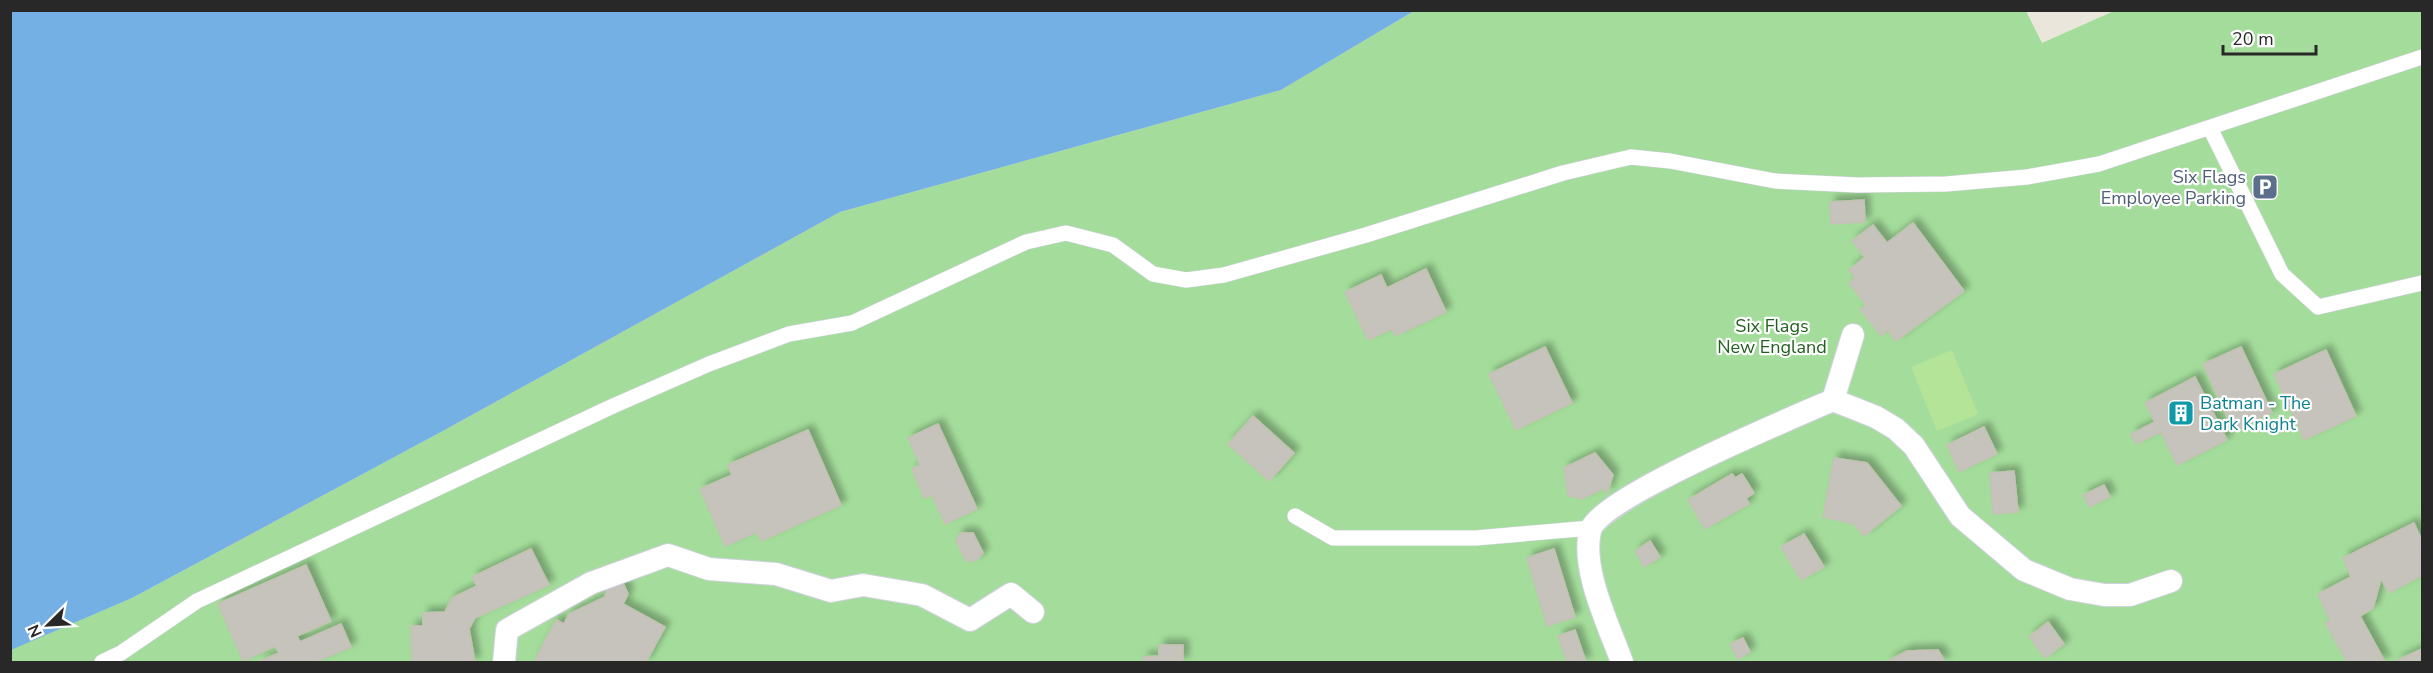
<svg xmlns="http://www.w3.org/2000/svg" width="2433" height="673" viewBox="0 0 2433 673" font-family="'Nunito Sans',sans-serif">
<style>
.green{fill:#a4dd9b}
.pitch{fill:#b4e497}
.water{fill:#75b0e5}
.building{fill:#c5c3bb;stroke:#c5c2b5;stroke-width:1.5;filter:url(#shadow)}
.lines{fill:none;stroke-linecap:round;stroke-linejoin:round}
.service-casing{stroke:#d1d0e0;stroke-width:16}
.pedestrian-casing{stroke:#d1d0e0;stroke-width:24}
.service{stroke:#fff;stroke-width:15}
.pedestrian{stroke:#fff;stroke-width:22}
.labels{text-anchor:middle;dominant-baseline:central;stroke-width:4.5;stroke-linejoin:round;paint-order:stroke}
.service-label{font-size:18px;fill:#4e5e75;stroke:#fff;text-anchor:end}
.park-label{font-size:18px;fill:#1f5f1e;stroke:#fff}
.culture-label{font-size:18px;fill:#0d838f;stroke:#fff;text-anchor:start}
</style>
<defs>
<filter id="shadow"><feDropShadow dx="5.5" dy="-5.5" stdDeviation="3" flood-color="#0004"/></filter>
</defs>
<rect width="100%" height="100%" fill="#eae6db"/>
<path class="green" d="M 1414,11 L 2026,11 L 2042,43 L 2114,11 L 2422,11 L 2422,662 L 11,662 L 10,650 L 132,598 L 441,432 L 840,212 L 1281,90 Z"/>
<path class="pitch" d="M 1952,350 L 1978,414 L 1937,431 L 1911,367 Z"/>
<path class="water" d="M 11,10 L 1414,10 L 1414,11 L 1281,90 L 840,212 L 441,432 L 132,598 L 11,650 Z"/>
<g class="building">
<path d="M 1864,200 L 1865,222 L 1831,224 L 1830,202 Z"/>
<path d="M 1913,223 L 1964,291 L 1896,341 L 1888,330 L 1881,336 L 1860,309 L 1866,305 L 1849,283 L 1855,278 L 1849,270 L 1865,257 L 1852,241 L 1873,225 L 1887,243 Z"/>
<path d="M 1426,269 L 1446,312 L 1395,336 L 1392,329 L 1368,340 L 1345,292 L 1381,275 L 1387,288 Z"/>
<path d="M 1545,347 L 1572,403 L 1516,430 L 1489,374 Z"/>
<path d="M 2241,347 L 2272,413 L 2234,431 L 2203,364 Z"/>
<path d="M 2326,350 L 2356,416 L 2304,440 L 2274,374 Z"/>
<path d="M 2195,377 L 2227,440 L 2177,465 L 2161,432 L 2136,444 L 2131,434 L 2155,422 L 2145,403 Z"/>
<path d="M 1253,416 L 1294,453 L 1269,481 L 1228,444 Z"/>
<path d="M 938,424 L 977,509 L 945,524 L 932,495 L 924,498 L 912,469 L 920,465 L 908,438 Z"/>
<path d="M 1984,427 L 1997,454 L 1959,472 L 1947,445 Z"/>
<path d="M 808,430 L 841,505 L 761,541 L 757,532 L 725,546 L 700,489 L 732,475 L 728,465 Z"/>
<path d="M 1595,453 L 1613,475 L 1607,494 L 1604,488 L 1582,499 L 1568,496 L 1564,468 Z"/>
<path d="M 1834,458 L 1867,463 L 1901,506 L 1864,536 L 1854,524 L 1823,517 Z"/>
<path d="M 2014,471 L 2018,512 L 1993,514 L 1990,473 Z"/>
<path d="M 1732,474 L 1735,478 L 1742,474 L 1754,493 L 1746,498 L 1749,504 L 1705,529 L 1688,500 Z"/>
<path d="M 2104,485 L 2110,497 L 2089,507 L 2083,495 Z"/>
<path d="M 2414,523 L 2422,541 L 2422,552 L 2420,553 L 2422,558 L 2422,575 L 2389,593 L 2381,579 L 2373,608 L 2360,616 L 2385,662 L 2347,662 L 2325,623 L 2330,621 L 2318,594 L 2351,577 L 2343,558 Z"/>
<path d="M 960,533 L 973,533 L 983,553 L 976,561 L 966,561 L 956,541 Z"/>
<path d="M 1804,534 L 1824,567 L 1801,580 L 1781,547 Z"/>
<path d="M 1650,541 L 1660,557 L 1644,567 L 1635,551 Z"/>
<path d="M 531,549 L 549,585 L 475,618 L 469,629 L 475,662 L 412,661 L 411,626 L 423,626 L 423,613 L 445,612 L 452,598 L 477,586 L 472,577 Z"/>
<path d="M 1554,549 L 1575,617 L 1547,626 L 1527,558 Z"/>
<path d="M 306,565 L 331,621 L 297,636 L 300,642 L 341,624 L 351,647 L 315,662 L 258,662 L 279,653 L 275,646 L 243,661 L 218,604 Z"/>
<path d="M 616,582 L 624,585 L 628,594 L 623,604 L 665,627 L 646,662 L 534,662 L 556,620 L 564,624 L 569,614 L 605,597 L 607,587 Z"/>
<path d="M 2048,622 L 2064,644 L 2045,658 L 2029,637 Z"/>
<path d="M 1575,630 L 1586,662 L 1567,662 L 1558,636 Z"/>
<path d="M 1743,638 L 1750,652 L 1738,659 L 1730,644 Z"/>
<path d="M 1159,645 L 1183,645 L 1183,662 L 1143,662 L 1143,657 L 1159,656 Z"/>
<path d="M 2422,649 L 2422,662 L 2394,662 Z"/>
<path d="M 1938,650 L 1945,662 L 1886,662 L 1907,651 Z"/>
</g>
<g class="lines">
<defs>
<g id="service">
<path d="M 2210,128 L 2282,274 L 2318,307 L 2422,283"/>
<path d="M 1295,516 L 1333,538 L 1476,538 L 1591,528"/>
<path d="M 102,662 L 121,653 L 197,601 L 613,406 L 709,364 L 789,334 L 852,323 L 1026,242 L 1066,233 L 1113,245 L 1153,274 L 1186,280 L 1224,275 L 1366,235 L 1563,173 L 1631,157 L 1670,161 L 1775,181 L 1857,185 L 1946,184 L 2027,177 L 2099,164 L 2422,57"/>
</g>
<g id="pedestrian">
<path d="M 1833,400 L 1853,335"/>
<path d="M 504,662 L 507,630 L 591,583 L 668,555 L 709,569 L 776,574 L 831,591 L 863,585 L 922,595 L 970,620 L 1011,594 L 1033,612"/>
<path d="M 1622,662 C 1609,626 1581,570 1590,531 C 1599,498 1794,417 1833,400 L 1876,417 L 1896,429 L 1914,446 L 1960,516 L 2024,570 L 2070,589 L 2104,595 L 2130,595 L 2171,581"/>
</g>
</defs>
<use href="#service" class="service-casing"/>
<use href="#pedestrian" class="pedestrian-casing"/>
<use href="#service" class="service"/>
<use href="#pedestrian" class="pedestrian"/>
</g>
<defs>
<symbol id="parking-square" viewBox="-11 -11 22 22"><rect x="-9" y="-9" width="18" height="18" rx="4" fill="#5c6f8a" stroke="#fff"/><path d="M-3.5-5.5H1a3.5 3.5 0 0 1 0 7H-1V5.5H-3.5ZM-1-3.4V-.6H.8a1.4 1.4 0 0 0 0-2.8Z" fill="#fff"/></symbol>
<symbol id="building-square" viewBox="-11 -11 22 22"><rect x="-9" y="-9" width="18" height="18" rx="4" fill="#0f9aa8" stroke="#fff"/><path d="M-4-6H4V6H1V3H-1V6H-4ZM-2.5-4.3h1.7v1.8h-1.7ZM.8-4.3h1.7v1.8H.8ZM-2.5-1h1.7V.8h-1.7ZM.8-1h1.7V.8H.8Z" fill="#fff"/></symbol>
</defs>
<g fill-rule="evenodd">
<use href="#parking-square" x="2250" y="172" width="30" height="30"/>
<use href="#building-square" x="2166" y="398" width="30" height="30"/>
</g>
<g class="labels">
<g class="service-label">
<text x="2246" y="177">Six Flags<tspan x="2246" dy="21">Employee Parking</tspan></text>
</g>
<g class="park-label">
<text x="1772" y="326">Six Flags<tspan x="1772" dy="21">New England</tspan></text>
</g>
<g class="culture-label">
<text x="2200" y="403">Batman - The<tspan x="2200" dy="21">Dark Knight</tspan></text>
</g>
</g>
<rect width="2433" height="673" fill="none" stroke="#282828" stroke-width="24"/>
<g transform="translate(48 625) rotate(246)" stroke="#ffffff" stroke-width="4.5" paint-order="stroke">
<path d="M0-4.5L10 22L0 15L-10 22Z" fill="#282828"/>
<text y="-9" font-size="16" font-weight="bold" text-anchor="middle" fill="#282828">N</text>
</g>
<path d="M2223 45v9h93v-9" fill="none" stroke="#282828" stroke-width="3"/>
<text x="2232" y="45" font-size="18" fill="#282828" stroke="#ffffff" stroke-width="4.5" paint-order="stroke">20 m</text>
</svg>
